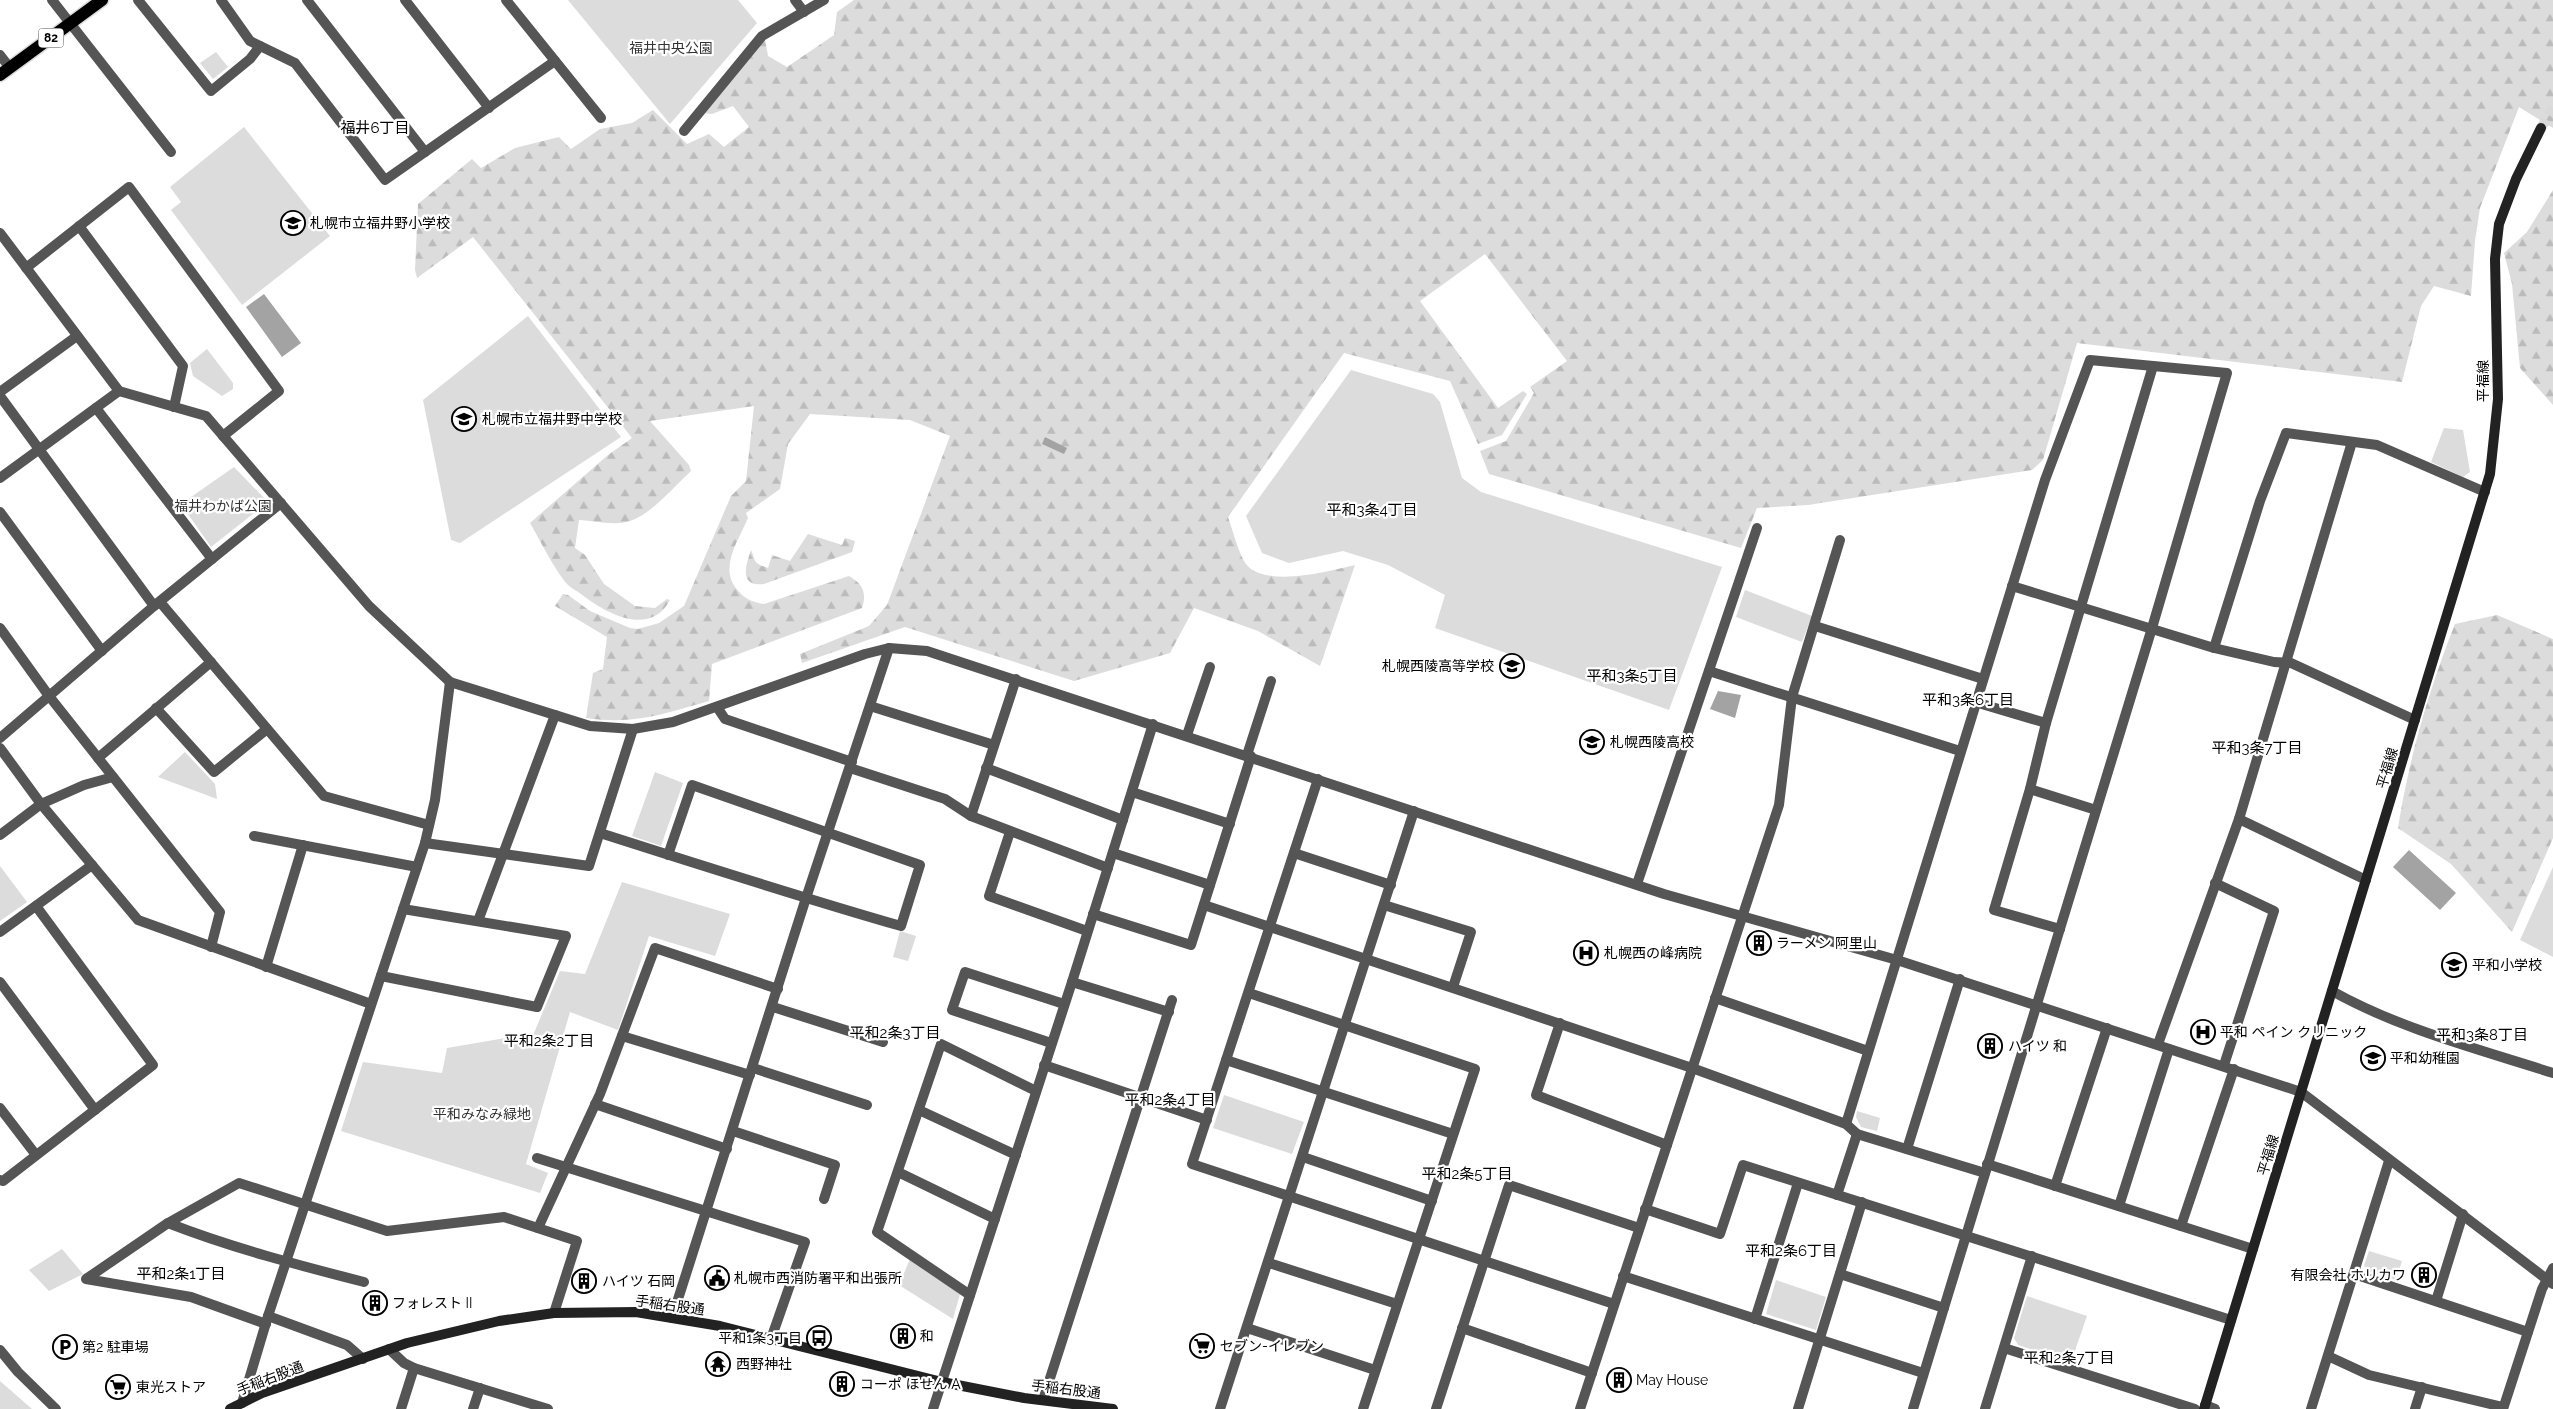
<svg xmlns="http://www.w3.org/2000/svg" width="2553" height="1409" viewBox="0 0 2553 1409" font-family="Raleway,'Noto Sans JP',sans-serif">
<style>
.forest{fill:url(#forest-firs)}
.green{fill:#dcdcdc}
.water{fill:#a3a3a3}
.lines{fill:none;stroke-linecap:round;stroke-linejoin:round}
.secondary-tunnel{stroke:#d9d9d9;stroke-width:10;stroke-dasharray:10 5;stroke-linecap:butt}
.primary-casing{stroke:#dbdbdb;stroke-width:15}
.street{stroke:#555;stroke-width:10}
.secondary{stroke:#222;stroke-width:10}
.primary{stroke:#000;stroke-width:12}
.labels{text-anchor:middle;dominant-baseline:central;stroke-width:4.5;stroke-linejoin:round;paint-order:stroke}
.shield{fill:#fff;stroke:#4c4c4c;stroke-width:1}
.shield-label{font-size:12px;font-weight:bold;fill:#000}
.park-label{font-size:14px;fill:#333;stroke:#fff}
.poi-label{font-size:14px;fill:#000;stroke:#fff;text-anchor:start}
.street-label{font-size:14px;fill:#000;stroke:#fff}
.neighbourhood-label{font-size:15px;fill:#000;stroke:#fff}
</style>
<defs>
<pattern id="forest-firs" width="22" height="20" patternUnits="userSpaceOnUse" patternTransform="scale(1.25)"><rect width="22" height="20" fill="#dcdcdc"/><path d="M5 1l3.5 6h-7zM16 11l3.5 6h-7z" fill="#bbb"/></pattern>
</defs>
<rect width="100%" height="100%" fill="#fff"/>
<g class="forest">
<path d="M 854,0 L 2553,0 L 2553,128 L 2519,107 L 2480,208 L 2475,241 L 2471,296 L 2434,286 L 2421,306 L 2402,382 L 2077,343 L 2043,460 L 2032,470 L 1808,505 L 1757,508 L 1741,548 L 1489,474 L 1480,451 L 1506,441 L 1534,393 L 1530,387 L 1567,361 L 1485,254 L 1420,301 L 1498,408 L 1523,391 L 1527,394 L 1502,435 L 1478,444 L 1450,381 L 1344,353 L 1228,517 C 1233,531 1237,548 1244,561 C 1260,590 1329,571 1355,565 L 1320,666 L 1258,631 L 1194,608 L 1170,653 L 1074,681 L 905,627 L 802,663 L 800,654 L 869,626 L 887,605 L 950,436 L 910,420 L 810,414 L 788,444 L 780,489 L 746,513 L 748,518 C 739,540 720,565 735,587 C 743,598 751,602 764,604 L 849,576 C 863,584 867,593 862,608 L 712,664 L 709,701 C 663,714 635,725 586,718 L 593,673 L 603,669 L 607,637 L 555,606 L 563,594 L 568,595 L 590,611 L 630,628 L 638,629 L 659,623 L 684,606 L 731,496 L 746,481 L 754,406 L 650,421 L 689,465 L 691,471 C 675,486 650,515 630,521 C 615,526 594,521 579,520 L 575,548 L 585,555 L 604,584 L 635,606 L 655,608 L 667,599 L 670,600 C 650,638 605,613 581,594 C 577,591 571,588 568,585 C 555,571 540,540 530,523 L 608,455 L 632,438 L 473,237 L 417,278 L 415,270 L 418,204 L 472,159 L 481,168 L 515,148 L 559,137 L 571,149 L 600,129 L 632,123 L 653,110 L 687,144 L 709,134 L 724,147 L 749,127 L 733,106 L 712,114 L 702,113 L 765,39 L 768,56 L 787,67 L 834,35 L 837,12 Z"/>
<path d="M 2553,190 L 2553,405 L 2520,368 L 2512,284 L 2504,253 L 2527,232 Z"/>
<path d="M 808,534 L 842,545 L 845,538 L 855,541 L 852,552 L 764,584 C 738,587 746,565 751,550 C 756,562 753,563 768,568 L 772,555 L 790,561 Z"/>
<path d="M 2497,615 L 2553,639 L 2553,838 L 2512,932 L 2451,864 L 2398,828 C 2409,758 2429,689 2455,624 Z"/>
</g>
<g class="green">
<path d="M 568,0 L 738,0 L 757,23 L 670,124 Z"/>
<path d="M 216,52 L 228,67 L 213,79 L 200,63 Z"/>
<path d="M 244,127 L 330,236 L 242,305 L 171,210 L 181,202 L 170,187 Z"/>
<path d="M 528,316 L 621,437 L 460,543 L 451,540 L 423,400 Z"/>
<path d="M 207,349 L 233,383 L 233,389 L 222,396 L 193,376 L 190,363 Z"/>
<path d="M 1351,370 L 1433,394 L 1440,402 L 1462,478 L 1481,492 L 1722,567 L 1669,710 L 1435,628 L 1445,595 L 1388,565 L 1343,551 L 1289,563 L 1262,553 L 1246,516 Z"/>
<path d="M 2444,428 L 2463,430 L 2470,472 L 2463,477 L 2431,462 Z"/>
<path d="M 234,467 L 268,502 L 211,547 L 181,504 Z"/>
<path d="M 1745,590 L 1812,616 L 1802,642 L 1736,617 Z"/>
<path d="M 185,752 L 215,784 L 217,799 L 158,777 Z"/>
<path d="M 655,772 L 683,783 L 661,846 L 632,836 Z"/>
<path d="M 0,866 L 27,902 L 0,921 Z"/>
<path d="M 2553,867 L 2553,957 L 2520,940 Z"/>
<path d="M 622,882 L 730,914 L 715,956 L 649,936 L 618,1030 L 570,1012 L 526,1164 L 548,1173 L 540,1193 L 341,1131 L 363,1062 L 442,1073 L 447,1048 L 534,1033 L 560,971 L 585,974 Z"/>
<path d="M 900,931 L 916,936 L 908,961 L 893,957 Z"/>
<path d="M 1224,1095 L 1304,1122 L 1292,1154 L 1213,1128 Z"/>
<path d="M 1857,1111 L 1880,1118 L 1877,1131 L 1861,1127 L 1856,1117 Z"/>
<path d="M 62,1249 L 83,1274 L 49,1291 L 29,1270 Z"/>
<path d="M 2369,1251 L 2402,1261 L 2396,1280 L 2367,1271 L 2364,1265 Z"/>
<path d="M 910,1259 L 960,1294 L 953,1319 L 899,1285 Z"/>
<path d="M 1776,1280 L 1826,1297 L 1816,1330 L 1766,1314 Z"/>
<path d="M 2027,1296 L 2087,1316 L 2071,1362 L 2018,1345 L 2014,1338 Z"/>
<path d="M 0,1381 L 32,1409 L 0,1409 Z"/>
</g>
<g class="water">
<path d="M 264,294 L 301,343 L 282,357 L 246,307 Z"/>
<path d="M 1045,437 L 1067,448 L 1064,454 L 1042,444 Z"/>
<path d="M 1718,691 L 1741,695 L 1735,718 L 1710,709 Z"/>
<path d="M 2409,850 L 2456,893 L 2440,910 L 2393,867 Z"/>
</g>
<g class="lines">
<path class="secondary-tunnel" d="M 2541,128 L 2553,108"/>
<defs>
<path id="primary" d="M 0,75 L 102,0"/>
</defs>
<use href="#primary" class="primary-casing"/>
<g class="street">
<path d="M 52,0 L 171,152"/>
<path d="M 138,0 L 211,91 L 250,59 L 260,46"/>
<path d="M 221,0 L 250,41 L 295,63 L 385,180 L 555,61"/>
<path d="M 307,0 L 425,152"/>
<path d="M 405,0 L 489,108"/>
<path d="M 506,0 L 601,118"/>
<path d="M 795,0 L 804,12"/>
<path d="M 0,55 L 10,68"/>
<path d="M 684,131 L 762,36 L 824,0"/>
<path d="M 79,226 L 183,366 L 174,407"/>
<path d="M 0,233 L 119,391 L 206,416 L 369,606 L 450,682 L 590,726 L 633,729 L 673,722 L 865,654 L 889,648 L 927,651 L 1664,894 L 1897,960 L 2301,1092 L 2553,1284"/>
<path d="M 26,268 L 129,187 L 279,391 L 223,436"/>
<path d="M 0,392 L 77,336"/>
<path d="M 0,396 L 154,606"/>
<path d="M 96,408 L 212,559"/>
<path d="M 0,478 L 119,391"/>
<path d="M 0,512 L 102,651"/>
<path d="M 2012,586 L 2214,648 L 2274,662 L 2291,663 L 2415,720"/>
<path d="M 160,602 L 324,796 L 429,825"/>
<path d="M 1815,626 L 1983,679"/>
<path d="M 0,628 L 49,696 L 220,912 L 211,947"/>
<path d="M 2214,648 L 2260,501 L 2286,433 L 2377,445 L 2485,492"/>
<path d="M 1709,671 L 1960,751"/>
<path d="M 1975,702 L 2046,723"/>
<path d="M 870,706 L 994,745"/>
<path d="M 717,707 L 725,719 L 852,762"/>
<path d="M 156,708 L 214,772 L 267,729"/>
<path d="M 1187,735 L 1210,667"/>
<path d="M 0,738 L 154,606 L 281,503"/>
<path d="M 0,748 L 41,804 L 138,920 L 371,1004"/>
<path d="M 1247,755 L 1271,681"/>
<path d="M 98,758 L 211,662"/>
<path d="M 850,768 L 945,799 L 971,816 L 1108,868"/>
<path d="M 986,768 L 1123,820"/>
<path d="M 1318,779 L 1192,1164 L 1614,1304"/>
<path d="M 2030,789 L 2096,810"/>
<path d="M 1132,792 L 1230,824"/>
<path d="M 971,816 L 1016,679"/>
<path d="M 2239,819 L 2366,880"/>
<path d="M 1010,832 L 989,896 L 1087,931"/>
<path d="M 600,833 C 700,865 800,897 901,926 L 920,865 L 692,785 L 668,855"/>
<path d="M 0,835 L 41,804 L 84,785 L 113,777"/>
<path d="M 254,836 L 417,867"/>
<path d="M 425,843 L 589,866 L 633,729"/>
<path d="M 1113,853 L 1210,885"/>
<path d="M 1294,853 L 1391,885"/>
<path d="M 2215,883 L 2274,911 L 2224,1065"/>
<path d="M 1637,884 L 1757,528"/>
<path d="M 1204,905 L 1692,1068 L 1846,1124 L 1857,1134 L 1985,1173"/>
<path d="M 1384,905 L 1471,932 L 1453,987"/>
<path d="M 1093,914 L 1191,945 L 1251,756"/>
<path d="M 478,921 L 555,715"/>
<path d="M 2060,929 L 1994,910 L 2030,789 L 2046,723 L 2153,366"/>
<path d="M 0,932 L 92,865"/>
<path d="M 266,967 L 303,845"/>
<path d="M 381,976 L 537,1007 L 566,936 L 403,909"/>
<path d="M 0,982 L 95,1110"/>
<path d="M 1072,982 L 1169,1012"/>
<path d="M 2332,991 C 2400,1029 2478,1049 2553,1073"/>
<path d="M 1249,993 L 1475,1069 L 1363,1409"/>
<path d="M 1715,998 L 1868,1051"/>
<path d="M 773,1007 L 883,1042"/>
<path d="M 1560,1023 L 1536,1095 L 1667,1145"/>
<path d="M 622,1036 L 750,1075"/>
<path d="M 1051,1043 L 952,1010 L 965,972 L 1064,1004"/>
<path d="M 2158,1044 L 2239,819 L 2352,442"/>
<path d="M 1226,1060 L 1453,1134"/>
<path d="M 1044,1065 L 1207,1120"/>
<path d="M 753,1068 L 867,1105"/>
<path d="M 595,1104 L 727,1149"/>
<path d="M 0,1108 L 36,1155"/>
<path d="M 919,1110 L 1016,1155"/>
<path d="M 1846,1124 L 2045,480 L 2090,360 L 2227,373 L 2152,628 L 1913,1409"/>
<path d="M 733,1131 L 835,1165 L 824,1199"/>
<path d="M 1907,1149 L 1960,979"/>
<path d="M 1303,1157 L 1432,1201"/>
<path d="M 537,1158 L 805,1242 L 771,1339"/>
<path d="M 1987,1164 L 2253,1249"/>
<path d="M 898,1172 L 995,1219"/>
<path d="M 0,1180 L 3,1181 L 153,1065 L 36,906"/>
<path d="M 2055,1186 L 2107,1028"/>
<path d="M 1837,1195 L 1857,1134"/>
<path d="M 2119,1206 L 2169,1049"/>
<path d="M 1645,1209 L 1720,1234 L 1743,1165 L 2231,1320"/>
<path d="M 168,1223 C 232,1248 298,1265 364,1282"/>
<path d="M 2181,1226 L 2234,1069"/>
<path d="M 538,1228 L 600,1094 L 655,948 L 778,989"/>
<path d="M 1269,1263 L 1397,1304"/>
<path d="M 1840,1274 L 1944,1308"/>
<path d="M 2354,1274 L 2528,1332"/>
<path d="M 1623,1276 L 1923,1373"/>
<path d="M 970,1295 L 877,1232 L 941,1044 L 1036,1091"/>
<path d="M 2436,1301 L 2463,1214"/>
<path d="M 268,1316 L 347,1345 L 363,1359"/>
<path d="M 672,1318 L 806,898 L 889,648"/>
<path d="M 1755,1319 L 1798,1183"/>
<path d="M 266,1324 L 191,1297 L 86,1279 L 168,1223 L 239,1183 L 387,1231 L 504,1217 L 577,1241 L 554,1313"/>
<path d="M 1247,1328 L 1375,1370"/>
<path d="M 1462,1328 L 1592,1373"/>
<path d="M 2004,1348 L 2195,1409"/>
<path d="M 389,1349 L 404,1363 L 414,1368 L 548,1409"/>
<path d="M 0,1350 L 18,1372 L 56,1409"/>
<path d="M 2328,1356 L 2369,1375 L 2503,1407"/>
<path d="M 1043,1400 L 1172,1000"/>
<path d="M 242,1403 L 268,1316 L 425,843 L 435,800 L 450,682"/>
<path d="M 2205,1405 L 2215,1409"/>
<path d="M 401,1409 L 414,1368"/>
<path d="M 473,1409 L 480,1388"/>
<path d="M 933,1409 L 1072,982 L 1153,724"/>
<path d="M 1220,1409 L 1414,811"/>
<path d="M 1436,1409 L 1509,1185 L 1639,1228"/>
<path d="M 1580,1409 L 1779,805 L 1792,697 L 1840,540"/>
<path d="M 1798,1409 L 1862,1202"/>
<path d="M 1985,1409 L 2032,1256"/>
<path d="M 2311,1409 L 2389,1161"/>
<path d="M 2415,1409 L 2422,1387"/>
<path d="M 2503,1409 L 2542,1289 L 2553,1268"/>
</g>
<g class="secondary">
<path d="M 230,1409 L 262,1393 L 407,1343 L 499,1321 L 554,1313 L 636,1312 L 720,1326 L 942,1382 L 1024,1398 L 1113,1409"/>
<path d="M 2204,1409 L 2490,474 L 2498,399 L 2495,259 L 2499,224 L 2516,179 L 2541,128"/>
</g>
<use href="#primary" class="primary"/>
</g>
<defs>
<symbol id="school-ring" viewBox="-11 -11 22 22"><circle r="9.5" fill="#fff" stroke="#000" stroke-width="1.5"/><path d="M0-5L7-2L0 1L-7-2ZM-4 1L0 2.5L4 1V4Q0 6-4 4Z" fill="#000"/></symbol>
<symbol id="building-ring" viewBox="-11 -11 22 22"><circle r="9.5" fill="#fff" stroke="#000" stroke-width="1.5"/><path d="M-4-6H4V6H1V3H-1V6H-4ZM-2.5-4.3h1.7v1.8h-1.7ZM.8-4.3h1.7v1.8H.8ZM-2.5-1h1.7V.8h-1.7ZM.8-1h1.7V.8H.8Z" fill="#000"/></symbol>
<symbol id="hospital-ring" viewBox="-11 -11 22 22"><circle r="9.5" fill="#fff" stroke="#000" stroke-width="1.5"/><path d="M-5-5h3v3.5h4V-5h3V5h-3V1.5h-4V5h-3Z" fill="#000"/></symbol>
<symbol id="civic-ring" viewBox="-11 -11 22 22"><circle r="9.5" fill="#fff" stroke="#000" stroke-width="1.5"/><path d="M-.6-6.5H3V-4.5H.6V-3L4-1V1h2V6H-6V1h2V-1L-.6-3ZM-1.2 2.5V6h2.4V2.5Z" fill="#000"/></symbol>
<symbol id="bus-ring" viewBox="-11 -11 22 22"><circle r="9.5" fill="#fff" stroke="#000" stroke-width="1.5"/><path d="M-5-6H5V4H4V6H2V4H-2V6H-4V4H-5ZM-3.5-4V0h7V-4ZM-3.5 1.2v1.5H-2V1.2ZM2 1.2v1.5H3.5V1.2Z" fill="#000"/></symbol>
<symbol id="supermarket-ring" viewBox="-11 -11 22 22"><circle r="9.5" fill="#fff" stroke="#000" stroke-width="1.5"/><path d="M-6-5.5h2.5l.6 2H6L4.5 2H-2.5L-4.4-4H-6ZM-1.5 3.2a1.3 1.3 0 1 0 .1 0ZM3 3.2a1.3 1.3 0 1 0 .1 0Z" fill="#000"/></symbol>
<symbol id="parking-ring" viewBox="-11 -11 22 22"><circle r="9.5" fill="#fff" stroke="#000" stroke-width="1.5"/><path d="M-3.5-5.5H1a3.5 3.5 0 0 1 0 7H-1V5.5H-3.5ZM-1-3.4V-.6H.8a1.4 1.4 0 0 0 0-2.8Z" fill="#000"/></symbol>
<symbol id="temple-ring" viewBox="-11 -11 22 22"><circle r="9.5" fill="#fff" stroke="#000" stroke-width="1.5"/><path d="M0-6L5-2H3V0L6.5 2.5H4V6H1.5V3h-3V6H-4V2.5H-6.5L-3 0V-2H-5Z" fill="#000"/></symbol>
</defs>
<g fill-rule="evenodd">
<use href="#school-ring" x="279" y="209" width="28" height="28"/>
<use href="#school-ring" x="450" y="405" width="28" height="28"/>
<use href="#school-ring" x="1498" y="652" width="28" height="28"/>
<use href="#school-ring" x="1578" y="728" width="28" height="28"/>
<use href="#building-ring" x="1745" y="929" width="28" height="28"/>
<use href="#hospital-ring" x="1572" y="939" width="28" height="28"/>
<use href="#school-ring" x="2440" y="951" width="28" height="28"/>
<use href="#hospital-ring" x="2189" y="1018" width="28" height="28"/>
<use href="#building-ring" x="1976" y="1032" width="28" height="28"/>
<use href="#school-ring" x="2359" y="1044" width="28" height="28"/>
<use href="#building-ring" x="2410" y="1261" width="28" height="28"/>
<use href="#civic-ring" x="703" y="1264" width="28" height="28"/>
<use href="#building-ring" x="570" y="1267" width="28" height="28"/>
<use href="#building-ring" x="361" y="1289" width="28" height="28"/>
<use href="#building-ring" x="889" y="1322" width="28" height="28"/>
<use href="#bus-ring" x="805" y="1324" width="28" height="28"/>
<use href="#supermarket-ring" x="1188" y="1332" width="28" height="28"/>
<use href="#parking-ring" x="51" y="1333" width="28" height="28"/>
<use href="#temple-ring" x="704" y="1350" width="28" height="28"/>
<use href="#building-ring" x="1605" y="1366" width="28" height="28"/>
<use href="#building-ring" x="828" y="1370" width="28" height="28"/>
<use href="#supermarket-ring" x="104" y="1373" width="28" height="28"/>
</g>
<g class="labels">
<rect class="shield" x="38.5" y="28.5" width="25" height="19" rx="4"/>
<g class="shield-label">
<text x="51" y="38">82</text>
</g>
<g class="park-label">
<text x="671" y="48">福井中央公園</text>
<text x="223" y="506">福井わかば公園</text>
<text x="482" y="1114">平和みなみ緑地</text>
</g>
<g class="poi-label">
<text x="310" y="223">札幌市立福井野小学校</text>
<text x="482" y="419">札幌市立福井野中学校</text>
<text x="1494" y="666" text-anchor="end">札幌西陵高等学校</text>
<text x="1610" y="742">札幌西陵高校</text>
<text x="1776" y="943">ラーメン 阿里山</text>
<text x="1604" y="953">札幌西の峰病院</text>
<text x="2472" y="965">平和小学校</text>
<text x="2220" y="1032">平和 ペイン クリニック</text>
<text x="2008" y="1046">ハイツ 和</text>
<text x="2390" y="1058">平和幼稚園</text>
<text x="2406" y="1275" text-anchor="end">有限会社 ホリカワ</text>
<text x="734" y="1278">札幌市西消防署平和出張所</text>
<text x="602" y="1281">ハイツ 石岡</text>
<text x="392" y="1303">フォレスト II</text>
<text x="920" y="1336">和</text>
<text x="802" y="1338" text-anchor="end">平和1条3丁目</text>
<text x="1220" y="1346">セブン-イレブン</text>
<text x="82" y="1347">第2 駐車場</text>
<text x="736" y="1364">西野神社</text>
<text x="1636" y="1380">May House</text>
<text x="860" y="1384">コーポ ほせん A</text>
<text x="136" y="1387">東光ストア</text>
</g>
<g class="street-label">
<text transform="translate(2483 381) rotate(-90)">平福線</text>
<text transform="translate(2387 768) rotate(-73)">平福線</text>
<text transform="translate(2268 1155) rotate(-73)">平福線</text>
<text transform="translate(670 1305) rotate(8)">手稲右股通</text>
<text transform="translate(270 1378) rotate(-21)">手稲右股通</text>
<text transform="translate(1066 1389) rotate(7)">手稲右股通</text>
</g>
<g class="neighbourhood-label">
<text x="375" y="128">福井6丁目</text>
<text x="1372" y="510">平和3条4丁目</text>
<text x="1632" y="676">平和3条5丁目</text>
<text x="1968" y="700">平和3条6丁目</text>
<text x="2257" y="748">平和3条7丁目</text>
<text x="895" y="1033">平和2条3丁目</text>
<text x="2482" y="1035">平和3条8丁目</text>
<text x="549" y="1041">平和2条2丁目</text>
<text x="1170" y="1100">平和2条4丁目</text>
<text x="1467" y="1174">平和2条5丁目</text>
<text x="1791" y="1251">平和2条6丁目</text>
<text x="181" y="1274">平和2条1丁目</text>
<text x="2069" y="1358">平和2条7丁目</text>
</g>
</g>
</svg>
